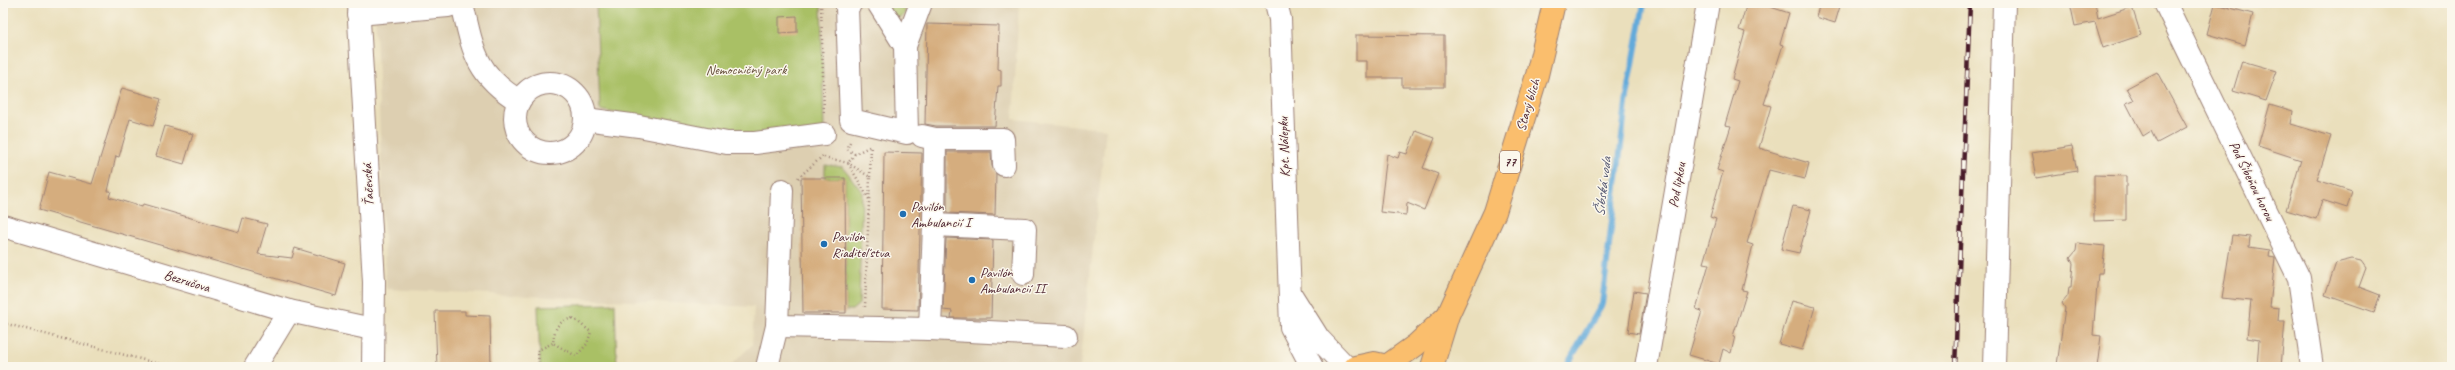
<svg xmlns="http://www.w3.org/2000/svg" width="2455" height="370" viewBox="0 0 2455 370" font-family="Caveat,sans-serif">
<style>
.built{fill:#ddcfb1}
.green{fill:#a9c065;stroke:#7a7048}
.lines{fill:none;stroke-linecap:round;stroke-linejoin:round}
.stream{stroke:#63aada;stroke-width:6}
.building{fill:#d5ad7e}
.minor-casing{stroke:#9a7f74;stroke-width:24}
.major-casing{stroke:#9a7f74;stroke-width:24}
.path{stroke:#9a7f74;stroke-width:2.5;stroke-dasharray:1 3;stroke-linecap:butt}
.minor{stroke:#fff;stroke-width:22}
.major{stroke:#fabe6d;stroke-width:22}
.rail-casing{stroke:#4a1f2b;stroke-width:4.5}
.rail{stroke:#fbf7ec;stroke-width:3;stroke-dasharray:9;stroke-linecap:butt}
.poi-dot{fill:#1f6fb2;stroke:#fbf7ec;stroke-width:1.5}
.labels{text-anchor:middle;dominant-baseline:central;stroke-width:3;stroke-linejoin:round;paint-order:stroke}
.shield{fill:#fbf7ec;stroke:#7f6065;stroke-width:1}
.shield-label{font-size:13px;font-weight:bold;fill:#4a1f2b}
.park-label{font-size:14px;fill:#664f3c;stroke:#fbf7ec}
.street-label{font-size:14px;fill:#4a1f2b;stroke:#fbf7ec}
.poi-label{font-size:14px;fill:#4a1f2b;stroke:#fbf7ec;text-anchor:start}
.water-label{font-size:15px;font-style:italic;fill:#545771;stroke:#fbf7ec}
</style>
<rect width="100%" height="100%" fill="#fbf7ec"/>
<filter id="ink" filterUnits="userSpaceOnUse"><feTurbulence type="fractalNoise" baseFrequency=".025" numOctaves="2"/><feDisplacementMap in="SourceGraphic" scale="8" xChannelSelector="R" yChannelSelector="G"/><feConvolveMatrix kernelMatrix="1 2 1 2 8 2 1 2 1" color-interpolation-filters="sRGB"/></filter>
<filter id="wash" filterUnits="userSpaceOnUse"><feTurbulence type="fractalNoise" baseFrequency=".012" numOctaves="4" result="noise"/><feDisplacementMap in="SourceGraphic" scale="16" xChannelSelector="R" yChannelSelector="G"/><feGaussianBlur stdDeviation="0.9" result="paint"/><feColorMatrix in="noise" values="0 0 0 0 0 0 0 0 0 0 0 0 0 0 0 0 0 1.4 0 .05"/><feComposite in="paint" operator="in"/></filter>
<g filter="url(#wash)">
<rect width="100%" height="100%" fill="#eadfbc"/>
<path class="built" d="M 375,3 L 1019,3 L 1013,119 L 1106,129 L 1080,367 L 729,367 L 752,345 L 754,307 L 386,289 Z"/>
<g class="green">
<path d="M 596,3 L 821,3 L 824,133 L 733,136 L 600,110 Z"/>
<path d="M 883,3 L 905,3 L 905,14 L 902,17 L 893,18 Z"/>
<path d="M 825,165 L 843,167 L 862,192 L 859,304 L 852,310 L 846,310 L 845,178 L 825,178 Z"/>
<path d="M 615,304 L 617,367 L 540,367 L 538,306 Z"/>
</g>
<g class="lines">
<path class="stream" d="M 1566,367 L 1602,304 L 1626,103 L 1644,3"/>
</g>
<g id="blocks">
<g class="building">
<path d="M 1747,3 L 1758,3 L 1789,13 L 1780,44 L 1783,45 L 1764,104 L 1771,106 L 1759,148 L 1809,163 L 1805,179 L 1769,170 L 1747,243 L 1753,245 L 1742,290 L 1747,291 L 1733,336 L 1735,336 L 1731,353 L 1723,349 L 1719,364 L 1689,355 L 1702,311 L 1696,309 L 1709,264 L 1703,263 L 1716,219 L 1710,217 L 1723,172 L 1717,170 L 1731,126 L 1725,125 L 1738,81 L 1732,79 L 1745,32 L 1739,30 Z"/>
<path d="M 1820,3 L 1841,3 L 1835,23 L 1816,17 Z"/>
<path d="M 2070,3 L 2095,3 L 2098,18 L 2132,7 L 2141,35 L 2103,48 L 2095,22 L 2075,26 Z"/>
<path d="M 2215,4 L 2253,14 L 2245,45 L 2207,34 Z"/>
<path d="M 797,16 L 797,32 L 779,33 L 779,17 Z"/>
<path d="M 927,24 L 999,26 L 998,69 L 1001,70 L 1001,86 L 998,86 L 995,126 L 936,126 L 925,124 Z"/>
<path d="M 1356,35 L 1444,36 L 1444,87 L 1402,87 L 1402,78 L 1367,78 L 1367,61 L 1356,61 Z"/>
<path d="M 2242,61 L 2277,71 L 2266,101 L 2233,91 Z"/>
<path d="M 2157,72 L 2187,127 L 2157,143 L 2151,131 L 2143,136 L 2126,103 L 2134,100 L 2127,88 Z"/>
<path d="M 122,88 L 161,99 L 153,126 L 130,119 L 119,157 L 116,156 L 108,191 L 111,191 L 109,197 L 142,207 L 143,204 L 239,232 L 243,218 L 267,224 L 258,254 L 292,258 L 295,248 L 345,263 L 336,296 L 39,210 L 49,172 L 92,184 Z"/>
<path d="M 2270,104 L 2293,111 L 2291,124 L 2331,136 L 2317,180 L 2352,191 L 2347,208 L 2322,200 L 2316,219 L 2286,210 L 2301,160 L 2258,146 Z"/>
<path d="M 165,126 L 193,134 L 184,164 L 156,156 Z"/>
<path d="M 1416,131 L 1435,138 L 1423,168 L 1438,174 L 1424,210 L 1407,203 L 1406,215 L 1380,212 L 1387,154 L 1398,158 L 1400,152 L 1407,154 Z"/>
<path d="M 2072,146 L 2077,171 L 2036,178 L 2031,153 Z"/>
<path d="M 884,152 L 922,153 L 918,310 L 882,309 Z"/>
<path d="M 947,152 L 991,152 L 992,166 L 996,174 L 995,215 L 947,213 Z"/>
<path d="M 2094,175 L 2126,176 L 2126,220 L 2094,221 Z"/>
<path d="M 801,178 L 845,178 L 846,313 L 803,313 Z"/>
<path d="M 1793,206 L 1811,210 L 1799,253 L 1781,249 Z"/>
<path d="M 2232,235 L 2250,237 L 2249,247 L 2270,250 L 2269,256 L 2275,257 L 2270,307 L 2279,308 L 2278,321 L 2285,321 L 2281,367 L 2257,367 L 2259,340 L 2247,338 L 2251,301 L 2222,298 Z"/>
<path d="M 946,238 L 993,240 L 991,318 L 951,318 L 952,311 L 943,310 Z"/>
<path d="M 2077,243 L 2105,246 L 2102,273 L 2098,273 L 2093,335 L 2101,336 L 2097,367 L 2057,365 L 2065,308 L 2062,303 L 2068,296 L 2069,287 L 2071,287 L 2073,263 L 2070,258 L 2076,251 Z"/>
<path d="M 2352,259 L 2361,261 L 2366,268 L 2359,287 L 2380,295 L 2374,312 L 2325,295 L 2336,263 Z"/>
<path d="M 1634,291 L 1646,293 L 1639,334 L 1628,332 Z"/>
<path d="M 1792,301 L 1815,307 L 1802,350 L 1779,344 Z"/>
<path d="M 435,311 L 465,311 L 465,315 L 490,316 L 491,367 L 437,367 Z"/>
</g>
</g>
</g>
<g filter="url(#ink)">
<use href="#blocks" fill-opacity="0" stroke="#9a7f74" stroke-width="1"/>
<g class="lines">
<defs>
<g id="minor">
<path d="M 358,3 L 374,282 L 373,367"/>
<path d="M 462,3 C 473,50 475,74 519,101"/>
<path d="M 851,3 L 847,7 L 851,120 L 907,133 L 905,46 L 878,3"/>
<path d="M 1276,3 L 1280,19 L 1291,327 L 1312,367"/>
<path d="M 2165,3 L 2299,278 L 2312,367"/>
<path d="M 358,14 L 448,6 L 458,3"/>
<path d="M 905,46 L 921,3"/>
<circle cx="550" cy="118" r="35"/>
<path d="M 585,119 L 639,126 L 727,143 L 755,143 L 824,134"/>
<path d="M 922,136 L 935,139 L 1003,139 L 1004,165"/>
<path d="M 935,139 L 934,225 L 1025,229 L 1023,274"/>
<path d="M 782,190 L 777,326 L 930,329 L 934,225"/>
<path d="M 3,226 L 289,311 L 372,329"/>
<path d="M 1290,293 L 1319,339 L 1346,367"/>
<path d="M 930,329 L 1066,336"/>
<path d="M 255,367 L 289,311"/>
<path d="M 767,367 L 777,326"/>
<path d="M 1646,367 L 1708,3"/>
<path d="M 1994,367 L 2004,3"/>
</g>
<g id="major">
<path d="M 1388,365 L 1416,345 L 1446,317"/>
<path d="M 1355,367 L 1374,363 L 1392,367"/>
<path d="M 1432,367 L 1448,315 L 1495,212 L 1537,75 L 1554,3"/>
</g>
</defs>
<use href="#minor" class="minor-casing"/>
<use href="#major" class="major-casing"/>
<g class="path">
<path d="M 821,3 L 824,114"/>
<path d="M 850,142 L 847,149 L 855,154"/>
<path d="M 824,157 L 848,163 L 870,177 L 865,307"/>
<path d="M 870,177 L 871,146"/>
<path d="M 798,178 L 824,155"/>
<path d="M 869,199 L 848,163 L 855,154 L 871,146"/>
<path d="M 573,318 L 591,332 L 587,344 L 576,356 L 553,343 C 555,327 557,322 573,318 Z"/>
<path d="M 3,323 L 171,367"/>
<path d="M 539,367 L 538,350 L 553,343"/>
</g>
<use href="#minor" class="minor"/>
<use href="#major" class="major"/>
<defs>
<path id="rail" d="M 1955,367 L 1970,3"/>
</defs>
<use href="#rail" class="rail-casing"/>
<use href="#rail" class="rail"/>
</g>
</g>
<g class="poi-dot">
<circle cx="903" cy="214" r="4"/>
<circle cx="824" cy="244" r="4"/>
<circle cx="972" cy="280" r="4"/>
</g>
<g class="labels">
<rect class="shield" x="1500" y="151" width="20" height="22" rx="3"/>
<g class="shield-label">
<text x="1510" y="162">77</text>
</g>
<g class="park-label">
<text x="746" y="69">Nemocničný park</text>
</g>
<g class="street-label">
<text transform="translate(1528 105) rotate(-73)">Starý blich</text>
<text transform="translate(1284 147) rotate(-92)">Kpt. Nálepku</text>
<text transform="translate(2252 181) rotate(64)">Pod Šibeňou horou</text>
<text transform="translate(368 185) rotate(-93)">Ťačevská</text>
<text transform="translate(1677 185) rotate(-80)">Pod lipkou</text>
<text transform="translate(187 281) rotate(17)">Bezručova</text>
</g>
<g class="poi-label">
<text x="911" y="206">Pavilón<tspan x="911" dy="16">Ambulancií I</tspan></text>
<text x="832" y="236">Pavilón<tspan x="832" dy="16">Riaditeľstva</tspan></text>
<text x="980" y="272">Pavilón<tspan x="980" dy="16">Ambulancií II</tspan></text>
</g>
<g class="water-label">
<text transform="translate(1603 187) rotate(-83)">Šibská voda</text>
</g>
</g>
<rect width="2455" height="370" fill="none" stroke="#fbf7ec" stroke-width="16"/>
</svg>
